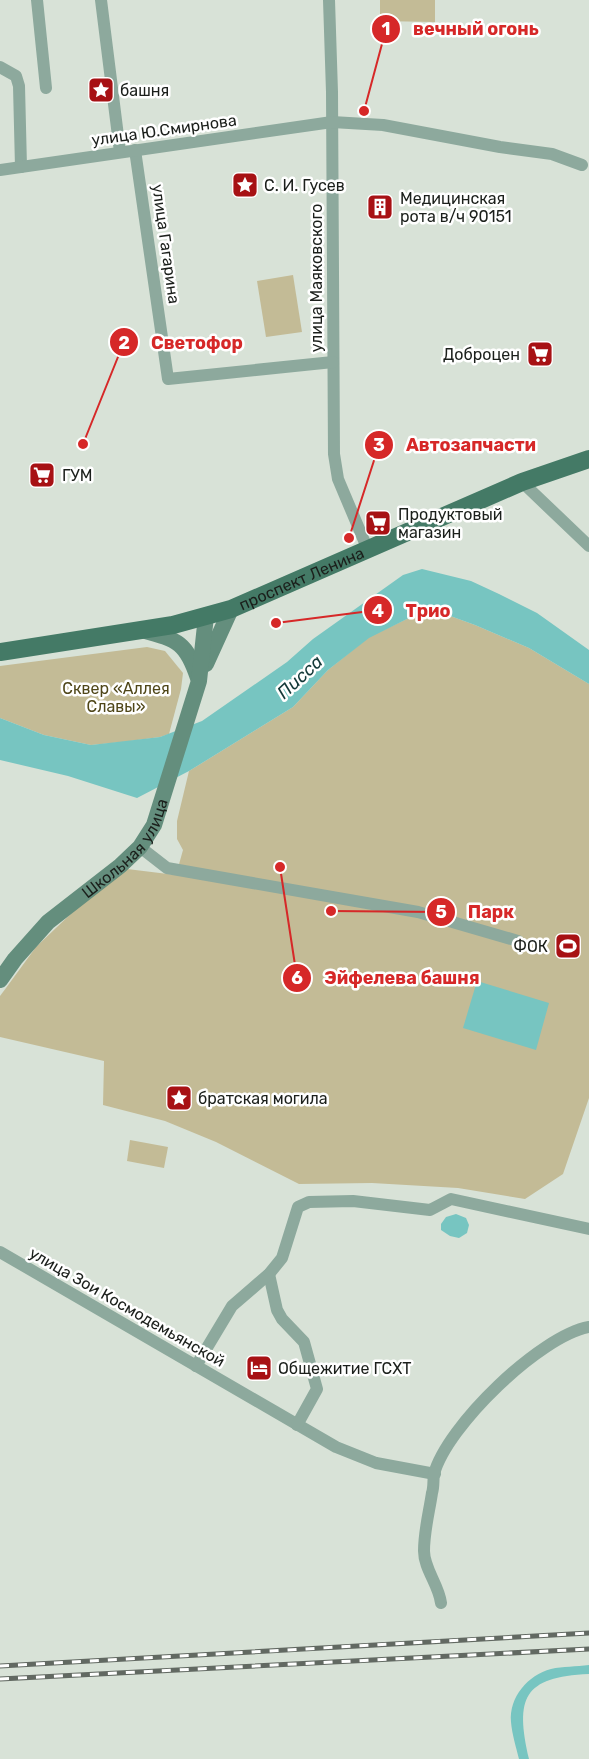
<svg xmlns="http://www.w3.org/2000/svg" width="589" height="1759" viewBox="0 0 589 1759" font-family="Rubik,sans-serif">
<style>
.green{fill:#c3bb96}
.water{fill:#77c5c1}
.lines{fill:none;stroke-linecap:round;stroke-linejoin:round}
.minor{stroke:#8da99d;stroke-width:12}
.secondary{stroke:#648e7d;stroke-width:16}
.primary{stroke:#447a66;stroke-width:18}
.rail-casing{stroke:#626962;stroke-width:5}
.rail{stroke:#fff;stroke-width:3;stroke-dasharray:9;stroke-linecap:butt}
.labels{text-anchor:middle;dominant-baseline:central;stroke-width:5;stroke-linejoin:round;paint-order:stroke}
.poi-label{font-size:16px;fill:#1b1f1b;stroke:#fff;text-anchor:start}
.street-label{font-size:16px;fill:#1b1f1b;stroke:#fff}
.park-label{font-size:16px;fill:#4f4618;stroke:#fff}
.water-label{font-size:18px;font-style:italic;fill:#133938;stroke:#fff}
.leader{fill:none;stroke:#d62828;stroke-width:2}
.callout-dot{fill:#d62828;stroke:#fff;stroke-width:2}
.mark-label{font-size:18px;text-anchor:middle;font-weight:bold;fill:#fff}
.callout-label{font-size:18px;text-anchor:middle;font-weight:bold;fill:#d62828;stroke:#fff;stroke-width:5;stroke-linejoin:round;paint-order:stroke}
</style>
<rect width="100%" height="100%" fill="#d8e2d7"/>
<g class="green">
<path d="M 380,0 L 435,0 L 435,22 L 380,21 Z"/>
<path d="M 293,275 L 302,332 L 266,337 L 257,281 Z"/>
<path d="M 442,613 L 475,625 L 529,648 L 589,684 L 589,1098 L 563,1174 L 525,1199 L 458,1188 L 372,1183 L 299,1184 L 216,1142 L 165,1121 L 103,1105 L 104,1061 L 0,1037 L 0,996 L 6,988 L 36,947 L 119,868 L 176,875 L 183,850 L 177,839 L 177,821 L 189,771 L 293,707 L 328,670 L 369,637 L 409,618 Z"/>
<path d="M 147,647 L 165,651 L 183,673 L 181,689 L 169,734 L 160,737 L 123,742 L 91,745 L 44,735 L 0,718 L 0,666 Z"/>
<path d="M 130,1140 L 168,1147 L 164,1168 L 127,1161 Z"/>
</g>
<g class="water">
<path d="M 422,569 L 471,581 L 499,594 L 537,613 L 589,650 L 589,684 L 529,648 L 475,625 L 442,613 L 409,618 L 369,638 L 328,670 L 293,707 L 189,771 L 137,798 L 68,776 L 0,760 L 0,718 L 44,735 L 91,745 L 160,737 L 202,721 L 287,662 L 313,639 L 403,575 Z"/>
<path d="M 477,981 L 549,1003 L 536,1050 L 463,1028 Z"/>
<path d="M 456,1214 L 466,1218 L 469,1225 L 467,1233 L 459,1238 L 450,1236 L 441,1230 L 441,1224 L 446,1217 Z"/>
<path d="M 589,1665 L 589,1674 C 523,1677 515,1698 529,1759 L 519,1759 C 516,1747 512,1734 511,1722 C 509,1697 528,1675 551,1669 C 563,1666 576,1667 589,1665 Z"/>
</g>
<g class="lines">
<g class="minor">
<path d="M 37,0 L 46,88"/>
<path d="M 101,0 L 120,152"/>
<path d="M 329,0 L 332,92 L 334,454 L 338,479 L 368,550"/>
<path d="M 0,67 L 16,76 L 19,86 L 21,167"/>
<path d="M 135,150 L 168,379 L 333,362"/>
<path d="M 0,170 L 332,122 L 383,125 L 500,147 L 552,154 L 582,165"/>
<path d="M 522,482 L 589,546"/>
<path d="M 140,847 L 167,868 L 418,912 L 518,941"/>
<path d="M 0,1252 L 336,1447 L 376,1463 L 435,1474"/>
<path d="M 269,1274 L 277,1310 L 282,1319 L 304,1342 L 317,1389 L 297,1425"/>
<path d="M 196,1366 L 232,1306 L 269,1274 L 282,1258 L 298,1207 L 309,1202 L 353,1201 L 430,1210 L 451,1199 L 589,1229"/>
<path d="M 441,1603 C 439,1585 424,1569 424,1551 C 424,1531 429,1513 432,1493 C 434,1487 433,1480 434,1474 C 447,1426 540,1336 589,1327"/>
</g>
<g class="secondary">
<path d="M 142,630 C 178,640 186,642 198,678"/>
<path d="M 206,664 L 231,609"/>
<path id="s1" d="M 0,980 L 15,959 L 48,922 L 120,866 L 140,847 L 154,825 L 199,681 L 206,616"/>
</g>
<path class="primary" id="s2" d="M 0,652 L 173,625 L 231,609 L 522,482 L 589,459"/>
<defs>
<g id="rail">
<path d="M 0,1666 L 589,1633"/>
<path d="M 0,1679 L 589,1649"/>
</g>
</defs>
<use href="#rail" class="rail-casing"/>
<use href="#rail" class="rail"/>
</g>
<defs>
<symbol id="sight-square" viewBox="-11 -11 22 22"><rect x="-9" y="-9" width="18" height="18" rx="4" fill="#a71114" stroke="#fff"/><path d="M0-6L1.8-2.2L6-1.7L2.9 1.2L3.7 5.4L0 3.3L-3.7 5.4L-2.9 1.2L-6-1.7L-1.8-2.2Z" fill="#fff"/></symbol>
<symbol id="building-square" viewBox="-11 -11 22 22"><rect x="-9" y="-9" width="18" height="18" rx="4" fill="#a71114" stroke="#fff"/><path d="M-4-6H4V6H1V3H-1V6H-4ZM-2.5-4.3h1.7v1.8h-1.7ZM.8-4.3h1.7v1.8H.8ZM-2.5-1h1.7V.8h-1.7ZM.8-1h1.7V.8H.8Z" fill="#fff"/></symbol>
<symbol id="supermarket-square" viewBox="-11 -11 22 22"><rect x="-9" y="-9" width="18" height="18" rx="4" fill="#a71114" stroke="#fff"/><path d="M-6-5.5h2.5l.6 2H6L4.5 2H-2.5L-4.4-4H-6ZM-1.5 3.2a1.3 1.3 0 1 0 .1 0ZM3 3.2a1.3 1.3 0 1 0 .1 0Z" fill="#fff"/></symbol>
<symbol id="stadium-square" viewBox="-11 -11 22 22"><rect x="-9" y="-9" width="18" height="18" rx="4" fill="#a71114" stroke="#fff"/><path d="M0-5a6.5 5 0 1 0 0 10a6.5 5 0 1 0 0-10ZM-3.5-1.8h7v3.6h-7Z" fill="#fff"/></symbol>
<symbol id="hotel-square" viewBox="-11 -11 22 22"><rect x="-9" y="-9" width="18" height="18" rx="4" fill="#a71114" stroke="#fff"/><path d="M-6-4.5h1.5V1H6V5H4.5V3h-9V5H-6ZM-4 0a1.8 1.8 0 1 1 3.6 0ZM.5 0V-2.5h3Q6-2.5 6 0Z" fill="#fff"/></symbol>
</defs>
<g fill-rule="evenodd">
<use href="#sight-square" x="86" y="75" width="30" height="30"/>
<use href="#sight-square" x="230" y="170" width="30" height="30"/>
<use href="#building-square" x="365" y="192" width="30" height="30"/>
<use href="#supermarket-square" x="525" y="339" width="30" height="30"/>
<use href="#supermarket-square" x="27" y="460" width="30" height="30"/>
<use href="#supermarket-square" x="363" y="508" width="30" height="30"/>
<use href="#stadium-square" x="553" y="931" width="30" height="30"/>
<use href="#sight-square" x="164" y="1083" width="30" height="30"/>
<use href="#hotel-square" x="244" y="1353" width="30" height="30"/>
</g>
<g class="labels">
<g class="poi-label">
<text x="120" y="90">башня</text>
<text x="264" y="185">С. И. Гусев</text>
<text x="400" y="198">Медицинская<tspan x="400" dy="18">рота в/ч 90151</tspan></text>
<text x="520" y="354" text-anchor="end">Доброцен</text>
<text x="62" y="475">ГУМ</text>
<text x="398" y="514">Продуктовый<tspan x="398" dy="18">магазин</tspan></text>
<text x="548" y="946" text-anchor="end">ФОК</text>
<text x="198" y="1098">братская могила</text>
<text x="278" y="1368">Общежитие ГСХТ</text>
</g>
<g class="street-label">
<text transform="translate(164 130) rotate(-8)">улица Ю.Смирнова</text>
<text transform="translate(166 244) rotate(82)">улица Гагарина</text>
<text transform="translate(316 278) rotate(-90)">улица Маяковского</text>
<text stroke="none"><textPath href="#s2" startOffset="312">проспект Ленина</textPath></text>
<text stroke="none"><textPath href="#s1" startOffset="184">Школьная улица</textPath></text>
<text transform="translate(127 1307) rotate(30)">улица Зои Космодемьянской</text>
</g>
<g class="park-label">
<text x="116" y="688">Сквер «Аллея<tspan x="116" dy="18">Славы»</tspan></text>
</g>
<g class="water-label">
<text transform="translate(300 677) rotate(-43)">Писса</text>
</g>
</g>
<path class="leader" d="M364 111L386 29M83 444L124 342M349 538L379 445M276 623L378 610M331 911L441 912M280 867L297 978"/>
<g class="callout-dot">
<circle cx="364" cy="111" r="6"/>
<circle cx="83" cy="444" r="6"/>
<circle cx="349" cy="538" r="6"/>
<circle cx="276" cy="623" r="6"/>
<circle cx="331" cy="911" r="6"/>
<circle cx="280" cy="867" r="6"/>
<circle cx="386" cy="29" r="15"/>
<circle cx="124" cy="342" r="15"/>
<circle cx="379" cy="445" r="15"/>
<circle cx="378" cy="610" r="15"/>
<circle cx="441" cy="912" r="15"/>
<circle cx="297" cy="978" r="15"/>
</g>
<g class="mark-label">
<text x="386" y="35">1</text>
<text x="124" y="349">2</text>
<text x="379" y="451">3</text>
<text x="378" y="617">4</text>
<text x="441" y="918">5</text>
<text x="297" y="984">6</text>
</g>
<g class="callout-label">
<text x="476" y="35">вечный огонь</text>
<text x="197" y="349">Светофор</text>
<text x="471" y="451">Автозапчасти</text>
<text x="428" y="617">Трио</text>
<text x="491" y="918">Парк</text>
<text x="402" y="984">Эйфелева башня</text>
</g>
</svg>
